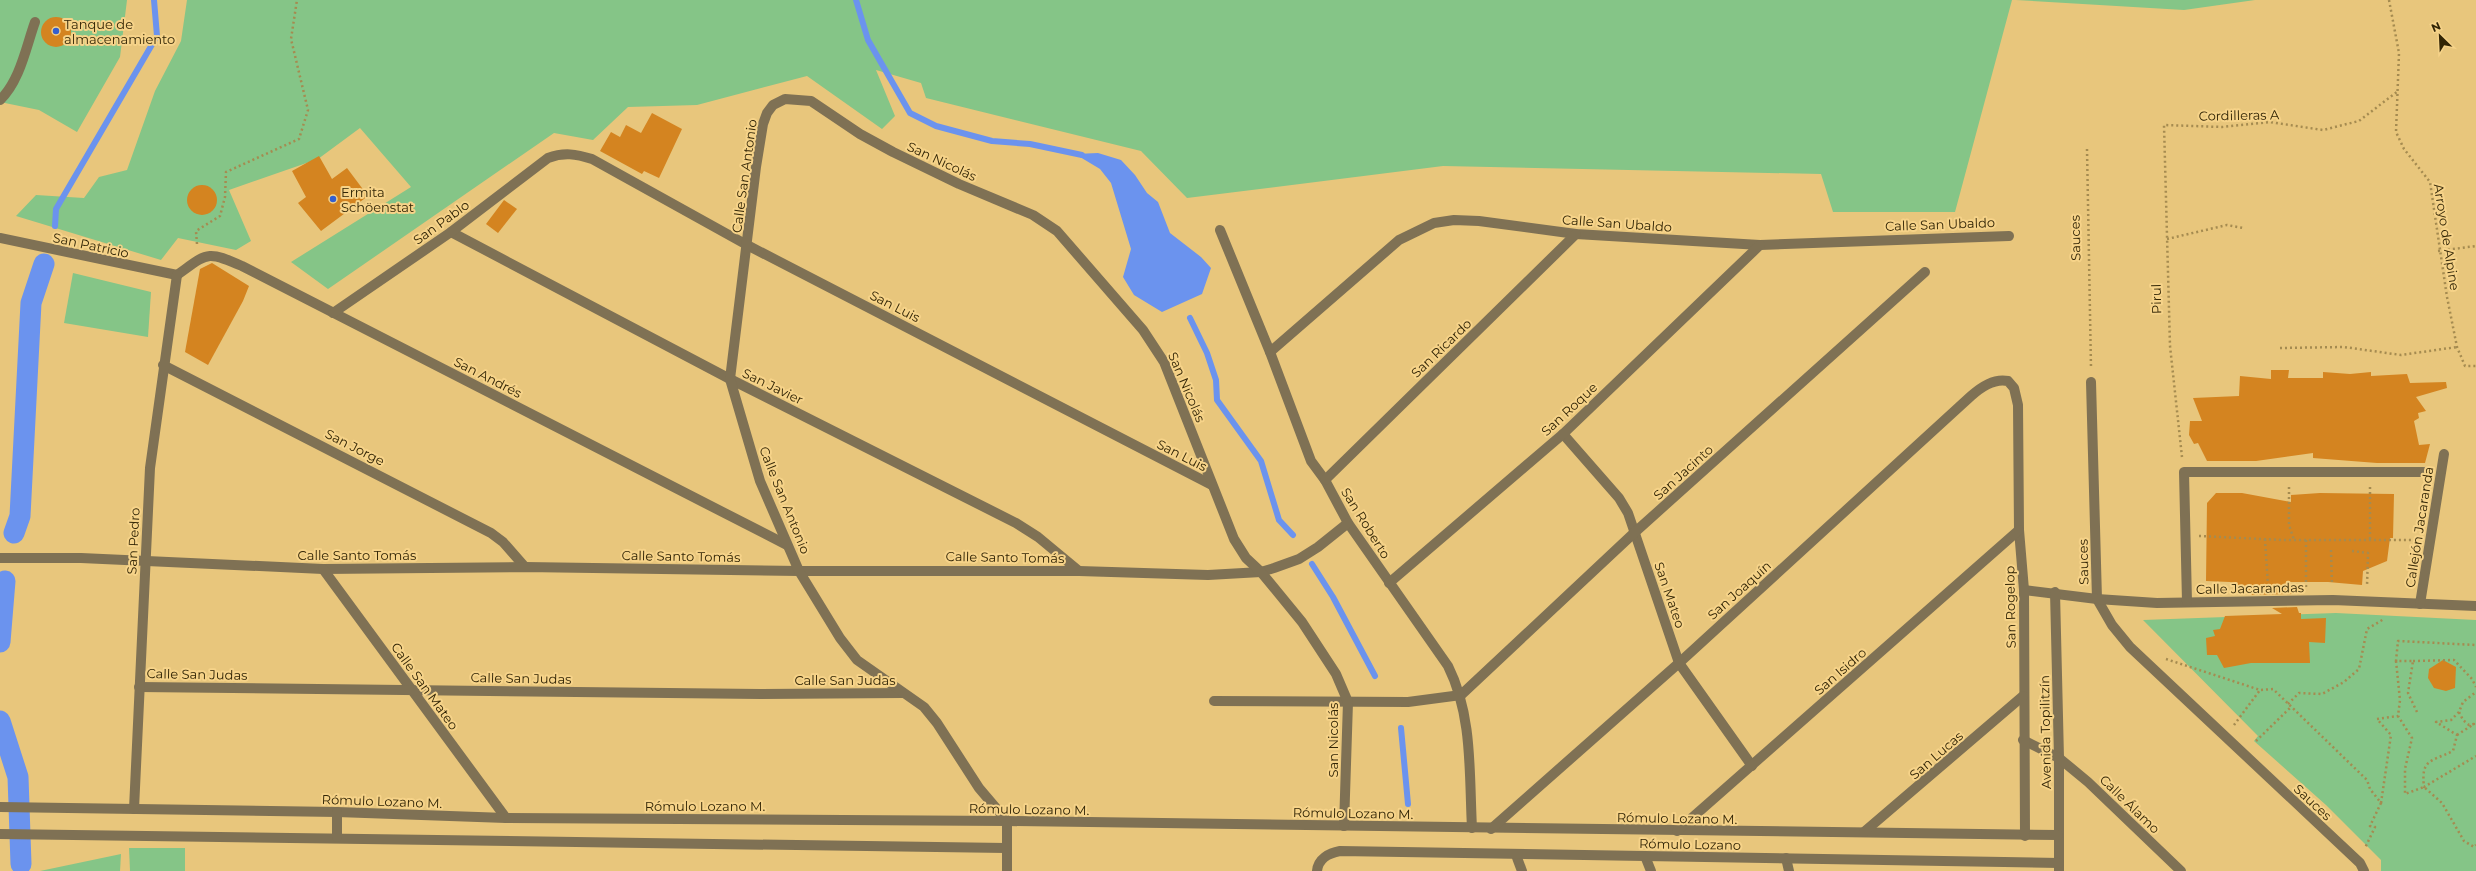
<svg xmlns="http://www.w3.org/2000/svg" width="2476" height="871" viewBox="0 0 2476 871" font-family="Montserrat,sans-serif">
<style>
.green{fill:#85c587}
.water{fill:#6b93ee}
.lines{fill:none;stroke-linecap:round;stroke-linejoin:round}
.stream{stroke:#6b93ee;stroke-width:6}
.canal{stroke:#6b93ee;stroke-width:21}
.building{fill:#d48420}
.path{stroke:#a58b50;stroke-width:2.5;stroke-dasharray:2 3;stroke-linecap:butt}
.minor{stroke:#7f7154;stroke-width:10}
.poi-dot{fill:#355fcf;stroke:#f6d389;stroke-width:1.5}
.labels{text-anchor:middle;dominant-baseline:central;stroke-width:4;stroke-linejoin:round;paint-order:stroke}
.poi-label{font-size:13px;fill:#322505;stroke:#f6d389;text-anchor:start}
.street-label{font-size:13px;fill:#322505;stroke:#f6d389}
</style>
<rect width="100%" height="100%" fill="#e8c67c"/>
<g class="green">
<path d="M 0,0 L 127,0 L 120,57 L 77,132 L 39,110 L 0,102 Z"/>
<path d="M 187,0 L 2012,0 L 1955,212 L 1833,212 L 1821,174 L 1443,166 L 1187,198 L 1141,151 L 926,98 L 921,83 L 876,70 L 895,116 L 882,129 L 807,76 L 697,105 L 628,107 L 593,140 L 554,133 L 328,289 L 291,262 L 411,187 L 360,128 L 318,159 L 229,190 L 251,241 L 236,250 L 178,238 L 161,260 L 16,216 L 36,195 L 84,198 L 99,177 L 127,170 L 155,91 L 181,41 Z"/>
<path d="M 2016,0 L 2255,0 L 2184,10 Z"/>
<path d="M 73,273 L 151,292 L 148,337 L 64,323 Z"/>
<path d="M 2336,613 L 2476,620 L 2476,871 L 2381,871 L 2381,860 L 2326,805 L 2254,741 L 2258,736 L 2143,620 Z"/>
<path d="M 129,848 L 185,848 L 185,871 L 130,871 Z"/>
<path d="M 121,854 L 120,871 L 40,871 Z"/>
</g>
<path class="water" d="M 1098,153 L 1121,160 L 1135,175 L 1147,193 L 1158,202 L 1170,233 L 1201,257 L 1211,268 L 1202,294 L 1162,312 L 1134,295 L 1123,277 L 1131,249 L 1111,183 L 1100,169 L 1075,154 Z"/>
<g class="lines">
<g class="stream">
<path d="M 856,0 L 868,40 L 910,113 L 936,126 L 992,141 L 1030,144 L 1082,155"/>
<path d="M 55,226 L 56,209 L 157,36 L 154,0"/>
<path d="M 1190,318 L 1207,353 L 1216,380 L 1217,400 L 1261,461 L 1279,520 L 1293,535"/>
<path d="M 1312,564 L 1333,597 L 1375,676"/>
<path d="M 1401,728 L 1408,804"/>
<path d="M 21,864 L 21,871"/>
</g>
<g class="canal">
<path d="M 14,533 L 20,516 L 31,303 L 44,264"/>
<path d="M 0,642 L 5,581"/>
<path d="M 0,721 L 18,777 L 21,864"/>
</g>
</g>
<g class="building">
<circle cx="56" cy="32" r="15"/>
<path d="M 652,113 L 682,129 L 659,178 L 644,171 L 642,174 L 600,151 L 611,132 L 620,137 L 626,125 L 641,133 Z"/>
<path d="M 319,156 L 332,179 L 347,168 L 368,196 L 321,231 L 298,203 L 306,197 L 292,171 Z"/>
<circle cx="202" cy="200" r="15"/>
<path d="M 504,200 L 517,209 L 498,233 L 486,224 Z"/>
<path d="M 212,263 L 249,286 L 243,301 L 208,365 L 185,352 L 200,269 Z"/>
<path d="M 2271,370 L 2289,370 L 2288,378 L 2323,378 L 2323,372 L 2350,374 L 2371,372 L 2371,376 L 2407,374 L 2410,383 L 2446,382 L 2447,388 L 2416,397 L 2426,411 L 2418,413 L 2419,418 L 2414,421 L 2419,445 L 2430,444 L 2425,463 L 2377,463 L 2313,458 L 2313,453 L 2256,461 L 2207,461 L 2198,443 L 2194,444 L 2189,435 L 2190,421 L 2202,421 L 2193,398 L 2239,396 L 2240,376 L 2271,379 Z"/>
<path d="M 2216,493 L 2242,493 L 2291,502 L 2291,495 L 2320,493 L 2394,494 L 2393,538 L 2390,538 L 2387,561 L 2363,571 L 2362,585 L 2328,582 L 2288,582 L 2292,594 L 2252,595 L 2230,582 L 2206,581 L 2207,503 Z"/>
<path d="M 2297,607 L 2299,613 L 2301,613 L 2301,619 L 2326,618 L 2325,643 L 2309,642 L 2310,663 L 2251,663 L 2224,668 L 2217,655 L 2207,655 L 2206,638 L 2215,636 L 2213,630 L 2220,629 L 2225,616 L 2282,614 L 2272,608 Z"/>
<path d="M 2443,660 L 2456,667 L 2455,688 L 2446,691 L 2434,688 L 2428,678 L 2429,669 Z"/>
</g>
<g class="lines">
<g class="path">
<path d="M 2389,0 L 2399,53 L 2396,132 L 2404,149 L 2430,182 L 2447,297 L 2457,347 L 2465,366 L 2476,366"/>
<path d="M 2087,149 L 2091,368"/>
<path d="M 2167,239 L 2227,225 L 2243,228"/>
<path d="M 197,244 L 196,231 L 220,216 L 225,197 L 226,172 L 299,139 L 308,110 L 291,39 L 297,0"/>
<path d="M 2438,251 L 2476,246"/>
<path d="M 2280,348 L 2344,347 L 2401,355 L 2457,347"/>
<path d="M 2182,457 L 2170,346 L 2164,125 L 2222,127 L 2270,122 L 2323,130 L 2359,121 L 2398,91"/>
<path d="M 2289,487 L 2289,525 L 2294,540"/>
<path d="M 2370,487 L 2370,540"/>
<path d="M 2199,536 L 2282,540 L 2415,540"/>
<path d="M 2265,539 L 2268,587"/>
<path d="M 2331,550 L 2332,585"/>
<path d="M 2352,551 L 2368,553 L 2367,586"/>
<path d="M 2306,587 L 2306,539"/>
<path d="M 2166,659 L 2260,690 L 2273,689 L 2367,780 L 2370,789 L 2381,803 L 2370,826 L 2375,827 L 2365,848"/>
<path d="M 2396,661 L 2400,700 L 2398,716 L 2412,738 L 2405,769 L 2405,794 L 2424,787 L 2442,803 L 2464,841 L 2474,847 L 2476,845"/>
<path d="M 2413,661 L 2454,660 L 2472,679 L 2476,687"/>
<path d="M 2288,704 L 2299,693 L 2322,694 L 2344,682 L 2359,669 L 2367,629 L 2384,619"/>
<path d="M 2417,712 L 2408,693 L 2413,661 L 2396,661 L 2398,641 L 2476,645"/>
<path d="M 2459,712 L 2451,720 L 2436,722 L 2457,735 L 2453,751 C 2430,762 2421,759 2424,787 L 2476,756"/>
<path d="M 2234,725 L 2260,690"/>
<path d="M 2457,735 L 2474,724 L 2469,725 L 2463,720 L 2459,712 L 2463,702 L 2476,692"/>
<path d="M 2256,741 L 2291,707"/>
<path d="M 2381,803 L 2391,735 L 2377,719 L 2398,716"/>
</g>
<g class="minor">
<path d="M 0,100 C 20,81 26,47 35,22"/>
<path d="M 1220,230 L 1270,352 L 1311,461 L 1325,480 L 1348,523 L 1448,666 C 1473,716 1469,773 1472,828"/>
<path d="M 451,232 L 730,379 L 1016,523 L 1038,537 L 1079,571"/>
<path d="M 0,238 L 177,275"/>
<path d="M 177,275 C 208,253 206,250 242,266 L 787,545"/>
<path d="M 333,313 L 451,232 L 548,158 C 564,152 576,154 592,159 L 747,245 L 1212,485"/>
<path d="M 1270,352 L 1399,240 L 1434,223 L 1454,220 L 1479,221 L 1576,234 L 1760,245 L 2009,236"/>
<path d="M 163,365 L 491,533 L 503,542 L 525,567"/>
<path d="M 2091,382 L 2097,599 L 2112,625 L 2130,647 L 2360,863 L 2364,871"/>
<path d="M 1563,434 L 1619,498 L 1628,513 L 1679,663 L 1752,766"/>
<path d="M 1325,480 L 1576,234"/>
<path d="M 0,558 L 81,558 L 323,569 L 525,567 L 799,571 L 1079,571 L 1208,575 L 1261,572 L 1274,568 L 1299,559 L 1318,547 L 1348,523"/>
<path d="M 323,569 L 506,818"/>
<path d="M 1389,583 L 1563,434 L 1760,245"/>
<path d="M 2024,590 L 2097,599 L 2157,603 L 2333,600 L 2476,606"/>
<path d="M 2055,592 L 2059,758 L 2059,871"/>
<path d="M 2187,602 L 2184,472 L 2423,472"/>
<path d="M 2420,604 L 2444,454"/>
<path d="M 139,687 L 760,694 L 903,693"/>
<path d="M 1214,701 L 1408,702 L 1461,695 L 1634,533 L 1925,272"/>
<path d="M 2023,740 L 2059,758 L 2088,782 L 2181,871"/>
<path d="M 0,807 L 337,812 L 506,818 L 1007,821 L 2058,835"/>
<path d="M 134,809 L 150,468 L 177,275"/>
<path d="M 1491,829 L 1679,663 L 1971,396 C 1981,387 1994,378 2008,381 L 2014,388 L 2018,405 L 2019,530 L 2024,590 L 2025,836"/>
<path d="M 1677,831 L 2019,530"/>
<path d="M 1864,832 L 2023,696"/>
<path d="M 0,834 L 1006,848"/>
<path d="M 337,837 L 337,812"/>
<path d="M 1516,855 L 1522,871"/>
<path d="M 1645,856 L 1651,871"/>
<path d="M 1786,858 L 1789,871"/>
<path d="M 1007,871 L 1007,821 L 979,788 L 937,723 L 924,707 L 857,660 L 840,638 L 799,571 L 760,481 L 730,379 L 756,167 L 763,124 L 767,113 L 773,105 L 785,99 L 811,101 L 860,134 L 893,152 L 959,184 L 1033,215 L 1057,231 L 1143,330 L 1164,362 L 1234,539 L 1246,558 L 1261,572 L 1302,622 L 1336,674 L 1348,702 L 1344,826"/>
<path d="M 1317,871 C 1318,859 1329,853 1340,851 L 2059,863"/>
</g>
</g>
<g class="poi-dot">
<circle cx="56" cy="31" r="4"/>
<circle cx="333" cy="199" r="4"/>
</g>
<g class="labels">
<g class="poi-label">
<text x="64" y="24">Tanque de<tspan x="64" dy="15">almacenamiento</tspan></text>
<text x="341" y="192">Ermita<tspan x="341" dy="15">Schöenstat</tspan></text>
</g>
<g class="street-label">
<text transform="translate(2239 115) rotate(-1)">Cordilleras A</text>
<text transform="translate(942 161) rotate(25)">San Nicolás</text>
<text transform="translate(744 176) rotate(-82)">Calle San Antonio</text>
<text transform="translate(441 222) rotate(-36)">San Pablo</text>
<text transform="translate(1617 223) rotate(4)">Calle San Ubaldo</text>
<text transform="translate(1940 224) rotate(-2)">Calle San Ubaldo</text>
<text transform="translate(2447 237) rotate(81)">Arroyo de Alpine</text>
<text transform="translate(2075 238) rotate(-91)">Sauces</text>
<text transform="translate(91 245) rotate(12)">San Patricio</text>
<text transform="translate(2156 299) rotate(-91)">Pirul</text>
<text transform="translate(895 306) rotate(27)">San Luis</text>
<text transform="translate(1441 348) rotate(-44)">San Ricardo</text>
<text transform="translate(488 377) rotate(27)">San Andrés</text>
<text transform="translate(773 386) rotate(26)">San Javier</text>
<text transform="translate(1187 387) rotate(67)">San Nicolás</text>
<text transform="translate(1569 409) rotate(-43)">San Roque</text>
<text transform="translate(355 447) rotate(27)">San Jorge</text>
<text transform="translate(1182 455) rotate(27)">San Luis</text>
<text transform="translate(1683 472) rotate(-42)">San Jacinto</text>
<text transform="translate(785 500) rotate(68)">Calle San Antonio</text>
<text transform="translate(1366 523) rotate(58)">San Roberto</text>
<text transform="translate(2419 527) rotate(-81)">Callejón Jacaranda</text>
<text transform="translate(133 541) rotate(-87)">San Pedro</text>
<text x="357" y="555">Calle Santo Tomás</text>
<text transform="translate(681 556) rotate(1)">Calle Santo Tomás</text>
<text transform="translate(1005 557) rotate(1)">Calle Santo Tomás</text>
<text transform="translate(2083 562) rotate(-91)">Sauces</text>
<text transform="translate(2250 588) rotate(-1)">Calle Jacarandas</text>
<text transform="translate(1739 590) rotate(-42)">San Joaquín</text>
<text transform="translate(1670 595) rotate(71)">San Mateo</text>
<text transform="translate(2010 607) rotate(-91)">San Rogelop</text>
<text transform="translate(1840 671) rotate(-41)">San Isidro</text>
<text transform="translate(197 674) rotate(1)">Calle San Judas</text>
<text transform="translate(521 678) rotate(1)">Calle San Judas</text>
<text x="845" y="680">Calle San Judas</text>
<text transform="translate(425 686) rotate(54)">Calle San Mateo</text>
<text transform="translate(2045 732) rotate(-91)">Avenida Topilitzín</text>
<text transform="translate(1333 740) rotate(-90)">San Nicolás</text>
<text transform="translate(1936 755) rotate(-41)">San Lucas</text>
<text transform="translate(382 801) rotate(2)">Rómulo Lozano M.</text>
<text transform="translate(2313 802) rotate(43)">Sauces</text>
<text transform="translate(2130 804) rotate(44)">Calle Álamo</text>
<text x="705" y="806">Rómulo Lozano M.</text>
<text transform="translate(1029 809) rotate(1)">Rómulo Lozano M.</text>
<text transform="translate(1353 813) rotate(1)">Rómulo Lozano M.</text>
<text transform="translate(1677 818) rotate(1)">Rómulo Lozano M.</text>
<text transform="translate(1690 844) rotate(1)">Rómulo Lozano</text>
</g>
</g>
<g transform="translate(2440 36) rotate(336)" stroke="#f6d389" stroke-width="3" paint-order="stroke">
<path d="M0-3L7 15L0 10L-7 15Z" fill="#322505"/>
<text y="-6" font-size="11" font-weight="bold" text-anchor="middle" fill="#322505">N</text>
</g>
</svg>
